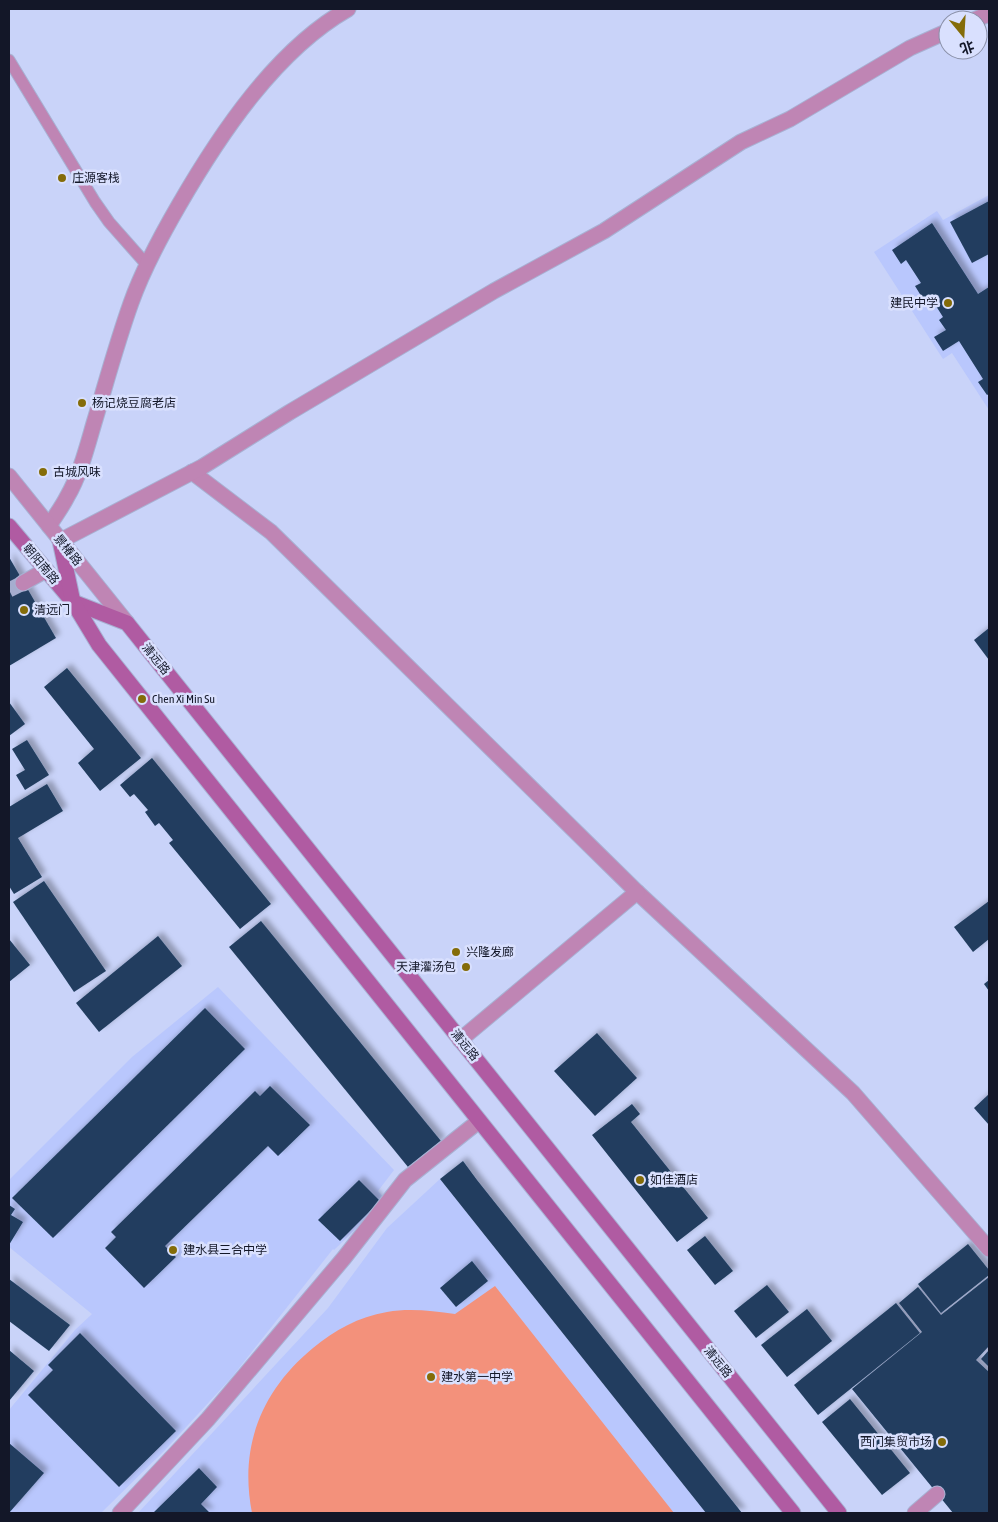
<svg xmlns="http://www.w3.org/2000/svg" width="998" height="1522" viewBox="0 0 998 1522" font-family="'Asap Condensed','Noto Sans SC',sans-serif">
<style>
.built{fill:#b9c7fd}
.green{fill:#f3917b}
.building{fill:#213e5f;filter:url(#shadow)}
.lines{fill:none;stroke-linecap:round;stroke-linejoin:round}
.pedestrian-tunnel{stroke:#a5adcf;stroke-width:15;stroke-dasharray:15 8;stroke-linecap:butt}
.service-casing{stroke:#a8b1d3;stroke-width:13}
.pedestrian-casing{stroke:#a8b1d3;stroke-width:17}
.minor-casing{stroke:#a8b1d3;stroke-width:17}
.tertiary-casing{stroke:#a8b1d3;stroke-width:17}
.secondary-casing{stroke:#a8b1d3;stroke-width:17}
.service{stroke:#bf85b4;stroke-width:11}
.pedestrian{stroke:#bf85b4;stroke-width:15}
.minor{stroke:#bf85b4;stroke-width:15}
.tertiary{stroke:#bf85b4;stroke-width:15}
.secondary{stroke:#b05ba2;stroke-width:15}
.poi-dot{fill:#846c09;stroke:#d9e0fe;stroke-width:2}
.labels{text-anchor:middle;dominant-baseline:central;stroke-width:5;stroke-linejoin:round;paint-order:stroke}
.poi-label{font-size:12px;fill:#131728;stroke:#d9e0fe;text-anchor:start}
.street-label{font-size:12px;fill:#131728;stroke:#d9e0fe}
</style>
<defs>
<filter id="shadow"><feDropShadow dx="4.5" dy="-4.5" stdDeviation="2.5" flood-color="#0004"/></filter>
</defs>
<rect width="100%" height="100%" fill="#c9d3f9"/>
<g class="built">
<path d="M 989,195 L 989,410 L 952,353 L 943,359 L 874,252 L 937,211 L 943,220 Z"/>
<path d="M 218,987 L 394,1170 L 378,1191 L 386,1200 L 334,1250 L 333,1249 L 232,1377 L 165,1450 L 101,1513 L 9,1513 L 9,1410 L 75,1330 L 92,1314 L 9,1247 L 9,1180 L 132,1057 Z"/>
<path d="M 440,1179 L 706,1513 L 138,1513 L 328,1308 L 387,1228 Z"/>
</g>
<path class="green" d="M 495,1286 L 674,1513 L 252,1513 C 239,1447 261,1391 313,1348 C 335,1330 358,1317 387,1312 C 410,1308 432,1311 455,1314 Z"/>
<g class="building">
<path d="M 989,201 L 989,254 L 972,263 L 950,222 Z"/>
<path d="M 932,223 L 978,294 L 989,287 L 989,394 L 987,395 L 978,382 L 983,379 L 959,341 L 943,351 L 934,337 L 946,330 L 939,320 L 943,317 L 929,295 L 923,299 L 915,286 L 921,283 L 906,260 L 901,264 L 892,250 Z"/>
<path d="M 9,557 L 56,638 L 9,666 Z"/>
<path d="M 989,628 L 989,660 L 974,640 Z"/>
<path d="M 67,668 L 141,758 L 100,791 L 78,763 L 94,749 L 44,687 Z"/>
<path d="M 9,702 L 25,724 L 9,736 Z"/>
<path d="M 27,740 L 49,775 L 25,790 L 16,775 L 25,770 L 12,749 Z"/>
<path d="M 152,758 L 271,904 L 240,929 L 169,843 L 173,840 L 159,823 L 155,826 L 145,812 L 148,810 L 134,794 L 130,797 L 120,785 Z"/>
<path d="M 47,784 L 63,811 L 18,838 L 42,877 L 14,894 L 9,886 L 9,807 Z"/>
<path d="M 44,881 L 106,971 L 74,992 L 13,902 Z"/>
<path d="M 989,901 L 989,939 L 973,952 L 954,927 Z"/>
<path d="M 261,921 L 441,1141 L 408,1167 L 229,947 Z"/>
<path d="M 158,936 L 182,966 L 99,1032 L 76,1003 Z"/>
<path d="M 9,939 L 30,965 L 9,982 Z"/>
<path d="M 989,980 L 989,991 L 984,984 Z"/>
<path d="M 205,1008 L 245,1049 L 53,1238 L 12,1198 Z"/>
<path d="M 597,1033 L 637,1078 L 595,1116 L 554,1071 Z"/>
<path d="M 270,1086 L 310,1125 L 278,1156 L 268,1146 L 165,1246 L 176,1257 L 144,1288 L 105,1248 L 116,1237 L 111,1232 L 255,1091 L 260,1096 Z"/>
<path d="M 989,1094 L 989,1125 L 974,1108 Z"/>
<path d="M 632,1104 L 640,1114 L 631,1122 L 708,1218 L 677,1242 L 592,1135 Z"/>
<path d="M 463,1161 L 477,1180 L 742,1513 L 706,1513 L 440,1179 Z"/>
<path d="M 359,1180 L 380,1201 L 340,1241 L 318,1220 Z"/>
<path d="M 9,1205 L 15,1209 L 11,1215 L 23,1222 L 9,1245 Z"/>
<path d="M 705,1236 L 733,1271 L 715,1285 L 687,1250 Z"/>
<path d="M 968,1244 L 989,1270 L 989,1275 L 941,1313 L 918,1284 Z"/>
<path d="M 472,1261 L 488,1281 L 456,1307 L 440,1288 Z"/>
<path d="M 989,1277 L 989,1346 L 976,1360 L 989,1372 L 989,1513 L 953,1513 L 852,1389 L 922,1332 L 899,1303 L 918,1287 L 941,1315 Z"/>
<path d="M 9,1279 L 70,1325 L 49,1351 L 9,1321 Z"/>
<path d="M 767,1285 L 789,1312 L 756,1338 L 734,1311 Z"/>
<path d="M 896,1303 L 920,1333 L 818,1415 L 794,1385 Z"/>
<path d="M 807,1309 L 832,1341 L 787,1377 L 761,1345 Z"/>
<path d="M 80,1333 L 176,1431 L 119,1487 L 28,1395 L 53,1370 L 48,1365 Z"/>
<path d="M 9,1350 L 34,1371 L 9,1401 Z"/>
<path d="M 989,1350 L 989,1367 L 981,1359 Z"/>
<path d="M 850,1399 L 910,1473 L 882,1495 L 822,1422 Z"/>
<path d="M 9,1443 L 44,1473 L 9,1513 Z"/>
<path d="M 199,1468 L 217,1487 L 201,1504 L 210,1513 L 153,1513 Z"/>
</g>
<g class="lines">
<path class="pedestrian-tunnel" d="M 9,590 L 23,583"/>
<defs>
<path id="service" d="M 9,60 L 95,202 L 109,222 L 147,265"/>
<g id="pedestrian">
<path d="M 23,583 L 46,570"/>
<path d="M 915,1513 L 937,1494"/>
</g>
<g id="minor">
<path d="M 974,20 L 989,14"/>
<path d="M 192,472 L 271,532 L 637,892 L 853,1093 L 989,1249"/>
<path d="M 49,526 C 55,516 62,507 67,497 C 80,475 87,447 94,423 C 106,383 117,342 131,303 C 143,269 161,236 179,205 C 220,134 276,50 348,9"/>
<path d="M 60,541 L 202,467 L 290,412 L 494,291 L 604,231 L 741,142 L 790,119 L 910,48 L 948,31"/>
<path d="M 460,1040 L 637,892"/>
<path d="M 120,1513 L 208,1419 L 344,1258 L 405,1180 L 479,1121"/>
</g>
<path id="tertiary" d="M 9,476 L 127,623"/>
<g id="secondary">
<path d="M 9,526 L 73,602 L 127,623 L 839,1513"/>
<path d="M 60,541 L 73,602 L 99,645 L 793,1513"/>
</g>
</defs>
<use href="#service" class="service-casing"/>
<use href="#pedestrian" class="pedestrian-casing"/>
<use href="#minor" class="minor-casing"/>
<use href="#tertiary" class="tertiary-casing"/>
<use href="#secondary" class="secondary-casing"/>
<use href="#service" class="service"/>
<use href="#pedestrian" class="pedestrian"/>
<use href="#minor" class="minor"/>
<use href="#tertiary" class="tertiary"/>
<use href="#secondary" class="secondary"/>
</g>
<g class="poi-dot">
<circle cx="62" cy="178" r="5"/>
<circle cx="948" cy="303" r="5"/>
<circle cx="82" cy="403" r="5"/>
<circle cx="43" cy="472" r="5"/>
<circle cx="24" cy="610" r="5"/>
<circle cx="142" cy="699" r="5"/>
<circle cx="456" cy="952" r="5"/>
<circle cx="466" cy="967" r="5"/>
<circle cx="640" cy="1180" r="5"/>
<circle cx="173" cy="1250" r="5"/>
<circle cx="431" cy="1377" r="5"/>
<circle cx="942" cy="1442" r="5"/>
</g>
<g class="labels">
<g class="poi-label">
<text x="72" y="178">庄源客栈</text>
<text x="938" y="303" text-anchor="end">建民中学</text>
<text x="92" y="403">杨记烧豆腐老店</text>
<text x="53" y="472">古城风味</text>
<text x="34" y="610">清远门</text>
<text x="152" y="699">Chen Xi Min Su</text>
<text x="466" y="952">兴隆发廊</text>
<text x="456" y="967" text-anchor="end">天津灌汤包</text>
<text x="650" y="1180">如佳酒店</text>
<text x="183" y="1250">建水县三合中学</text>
<text x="441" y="1377">建水第一中学</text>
<text x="932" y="1442" text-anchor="end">西门集贸市场</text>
</g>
<g class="street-label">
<text transform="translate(68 550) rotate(51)">景椿路</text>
<text transform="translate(41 564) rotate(50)">朝阳南路</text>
<text transform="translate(156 659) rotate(51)">清远路</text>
<text transform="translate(465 1045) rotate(51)">清远路</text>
<text transform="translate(718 1362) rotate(51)">清远路</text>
</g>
</g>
<rect width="998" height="1522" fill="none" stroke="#131728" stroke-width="20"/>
<g transform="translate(963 35) rotate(162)"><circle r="24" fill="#d9e0fe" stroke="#8a90a8"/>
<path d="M0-4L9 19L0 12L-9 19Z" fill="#846c09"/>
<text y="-8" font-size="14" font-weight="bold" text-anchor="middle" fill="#131728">北</text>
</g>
</svg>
